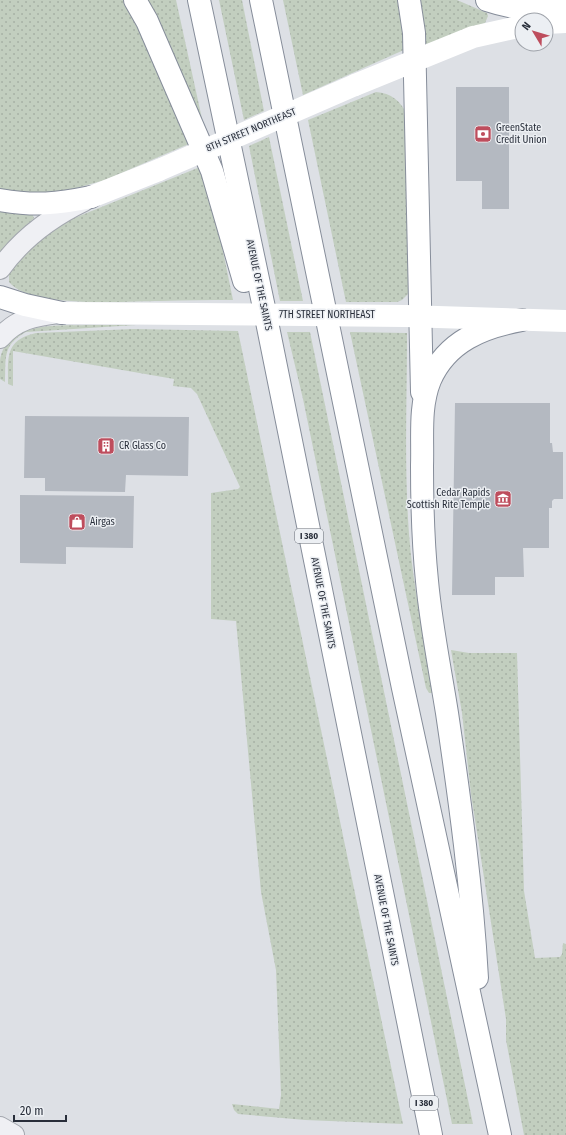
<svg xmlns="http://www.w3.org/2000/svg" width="566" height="1135" viewBox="0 0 566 1135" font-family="'Fira Sans Condensed',sans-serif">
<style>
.grass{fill:url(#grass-dots)}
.building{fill:#b4b9c1}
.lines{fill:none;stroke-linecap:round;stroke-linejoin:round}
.minor-casing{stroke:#a3a7ae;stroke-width:22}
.motorway-casing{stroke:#868d9a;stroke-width:24}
.minor{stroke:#eff0f4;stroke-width:20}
.secondary{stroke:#fff;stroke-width:22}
.motorway{stroke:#fff;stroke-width:22}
.secondary-bridge{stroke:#fff;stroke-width:22}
.labels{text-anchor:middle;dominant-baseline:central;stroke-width:3;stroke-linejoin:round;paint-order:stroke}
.shield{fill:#eceff3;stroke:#636872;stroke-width:1}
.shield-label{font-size:9px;font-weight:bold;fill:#282e3a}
.poi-label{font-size:10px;fill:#282e3a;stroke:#eceff3;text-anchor:start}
.street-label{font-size:10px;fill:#282e3a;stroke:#eceff3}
</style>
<defs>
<pattern id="grass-dots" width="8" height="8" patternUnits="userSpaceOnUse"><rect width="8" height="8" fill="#c2cebf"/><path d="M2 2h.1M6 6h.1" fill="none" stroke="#a7b1a5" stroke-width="1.8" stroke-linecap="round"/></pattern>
</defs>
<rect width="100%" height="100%" fill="#dde0e5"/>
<g class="grass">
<path d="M 0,0 L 125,0 L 131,7 L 191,143 L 105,180 L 55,194 L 0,191 Z"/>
<path d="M 143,0 L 176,0 L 204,128 Z"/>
<path d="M 219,0 L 242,0 L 264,111 L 244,120 Z"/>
<path d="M 283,0 L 403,0 L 406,49 L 303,95 Z"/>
<path d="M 416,0 L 457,0 L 487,13 L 488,16 L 485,23 L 427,44 L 424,43 Z"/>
<path d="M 376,92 C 391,93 401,101 407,115 L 410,292 L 402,300 L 397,302 L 346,302 L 308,120 Z"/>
<path d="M 269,137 L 303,301 L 280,301 L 249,146 Z"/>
<path d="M 200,167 L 217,222 L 233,300 C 209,300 185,300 160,301 C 127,301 31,309 9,282 L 9,274 L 13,266 L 39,238 L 67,221 Z"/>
<path d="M 0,208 L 32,213 L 34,218 L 0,255 Z"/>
<path d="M 91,325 L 136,325 L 26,332 C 2,345 6,358 5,382 L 0,379 C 0,373 0,367 0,361 C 5,320 62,326 91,325 Z"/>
<path d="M 134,329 L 238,331 L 403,1124 L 305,1120 L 238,1114 L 234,1110 L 232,1104 L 279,1109 L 281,1095 L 276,970 L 261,892 L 236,621 L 211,619 L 211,493 L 238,489 L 240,487 L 197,394 L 191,388 L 173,386 L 174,379 L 13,351 L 13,386 L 8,384 C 8,357 5,340 36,333 Z"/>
<path d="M 287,332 L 310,332 L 473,1124 L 452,1124 L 303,399 Z"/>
<path d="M 350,332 L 407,333 C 407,399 404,467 409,534 C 413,587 425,641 434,693 L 429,693 L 426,688 Z"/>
<path d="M 451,650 L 469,653 L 517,653 L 524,891 L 535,958 L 560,957 L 562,954 L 563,943 L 566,944 L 566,1135 L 524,1135 L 506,1040 L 506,1019 L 471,794 L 462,713 Z"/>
</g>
<g class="building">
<path d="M 456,87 L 509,87 L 509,209 L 482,209 L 482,181 L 456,181 Z"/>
<path d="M 455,403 L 550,403 L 550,443 L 552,443 L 553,452 L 563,452 L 563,499 L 554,499 L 552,501 L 552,508 L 549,508 L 549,548 L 523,548 L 524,577 L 495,577 L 495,595 L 452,595 Z"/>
<path d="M 25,416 L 189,417 L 188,476 L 126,475 L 125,492 L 45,491 L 45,478 L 24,478 Z"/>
<path d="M 20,495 L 134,496 L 133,548 L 66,547 L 66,564 L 20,563 Z"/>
</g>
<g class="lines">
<defs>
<g id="minor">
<path d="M 0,269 C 22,238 51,217 84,201"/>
<path d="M 0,338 C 16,319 35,316 59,313"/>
<path d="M 0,1127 L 14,1135"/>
</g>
<g id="motorway">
<path d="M 135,0 L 147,21 L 212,171 L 244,281"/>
<path d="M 199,0 L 266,317 L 431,1135"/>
<path d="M 261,0 L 403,688 L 500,1135"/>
<path d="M 409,0 L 414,33 L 422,392"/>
<path d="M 487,0 C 514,9 538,12 566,10"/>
<path d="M 0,200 C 35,206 57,204 91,197"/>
<path d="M 0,297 L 25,305 L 62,313"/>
<path d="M 477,978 C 472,889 460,801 447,713 C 440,669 431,625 427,581 C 423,542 422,504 422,466 C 423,437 419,407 430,380 C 447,341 483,327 522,320"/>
</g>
</defs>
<use href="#minor" class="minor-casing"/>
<use href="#motorway" class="motorway-casing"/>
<use href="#minor" class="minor"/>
<g class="secondary">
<path d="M 546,23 L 566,22"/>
<path d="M 355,85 L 473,37 L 522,26"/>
<path d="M 91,197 L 159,170"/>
<path d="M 62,313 L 193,314"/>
<path d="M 405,316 L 566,321"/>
</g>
<use href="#motorway" class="motorway"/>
<g class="secondary-bridge">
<path d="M 159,170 L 355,85"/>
<path d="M 193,314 L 405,316"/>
</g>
</g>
<defs>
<symbol id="bank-square" viewBox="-11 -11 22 22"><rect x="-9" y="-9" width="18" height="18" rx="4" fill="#be4d5d" stroke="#eceff3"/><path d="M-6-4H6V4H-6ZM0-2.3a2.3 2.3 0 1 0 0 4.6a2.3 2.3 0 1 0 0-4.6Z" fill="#fff"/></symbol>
<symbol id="building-square" viewBox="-11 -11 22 22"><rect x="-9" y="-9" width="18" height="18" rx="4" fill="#be4d5d" stroke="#eceff3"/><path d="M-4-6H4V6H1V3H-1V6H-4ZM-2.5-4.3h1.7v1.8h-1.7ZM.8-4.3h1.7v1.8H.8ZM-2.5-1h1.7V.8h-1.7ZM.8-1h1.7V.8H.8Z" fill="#fff"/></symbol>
<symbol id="museum-square" viewBox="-11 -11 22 22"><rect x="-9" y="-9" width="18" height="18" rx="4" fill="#be4d5d" stroke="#eceff3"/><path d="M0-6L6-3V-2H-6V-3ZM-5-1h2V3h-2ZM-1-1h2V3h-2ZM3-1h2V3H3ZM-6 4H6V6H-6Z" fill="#fff"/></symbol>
<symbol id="shop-square" viewBox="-11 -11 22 22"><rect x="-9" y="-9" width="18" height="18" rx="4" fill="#be4d5d" stroke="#eceff3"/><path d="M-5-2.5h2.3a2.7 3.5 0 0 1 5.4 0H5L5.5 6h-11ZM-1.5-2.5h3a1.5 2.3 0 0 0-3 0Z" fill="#fff"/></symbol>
</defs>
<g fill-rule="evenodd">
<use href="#bank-square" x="473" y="124" width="20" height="20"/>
<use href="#building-square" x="96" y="436" width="20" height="20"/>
<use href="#museum-square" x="493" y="489" width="20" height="20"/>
<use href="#shop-square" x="67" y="512" width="20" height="20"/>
</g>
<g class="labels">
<g class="shield">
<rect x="295" y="529" width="28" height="14" rx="3"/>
<rect x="410" y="1096" width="28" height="14" rx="3"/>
</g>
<g class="shield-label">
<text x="309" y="536">I 380</text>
<text x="424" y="1103">I 380</text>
</g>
<g class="poi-label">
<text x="496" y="128">GreenState<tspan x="496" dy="12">Credit Union</tspan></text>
<text x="119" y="446">CR Glass Co</text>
<text x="490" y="493" text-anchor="end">Cedar Rapids<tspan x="490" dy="12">Scottish Rite Temple</tspan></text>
<text x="90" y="522">Airgas</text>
</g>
<g class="street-label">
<text transform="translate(251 130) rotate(-23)">8TH STREET NORTHEAST</text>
<text transform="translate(259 285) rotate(78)">AVENUE OF THE SAINTS</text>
<text x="327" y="315">7TH STREET NORTHEAST</text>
<text transform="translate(323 603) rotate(79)">AVENUE OF THE SAINTS</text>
<text transform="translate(386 920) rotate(79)">AVENUE OF THE SAINTS</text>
</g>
</g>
<g transform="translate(534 32) rotate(308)"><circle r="19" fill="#eceff3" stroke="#9ea2a9"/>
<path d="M0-3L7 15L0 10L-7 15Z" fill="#be4d5d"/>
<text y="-6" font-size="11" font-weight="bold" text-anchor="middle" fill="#282e3a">N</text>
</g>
<path d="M14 1115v6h52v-6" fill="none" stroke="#282e3a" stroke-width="2"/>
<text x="20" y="1115" font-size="12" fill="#282e3a" stroke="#eceff3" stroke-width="3" paint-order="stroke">20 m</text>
</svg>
